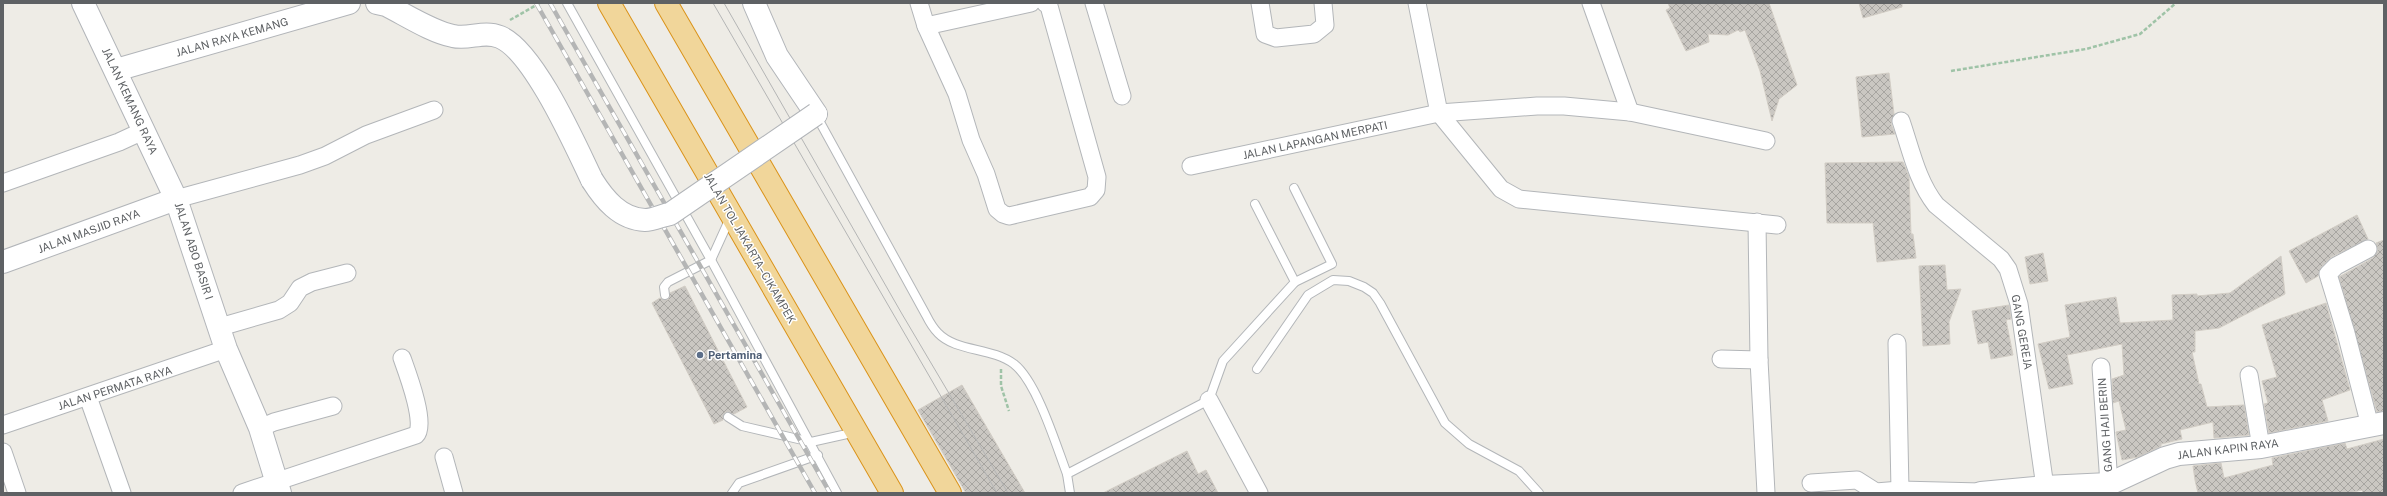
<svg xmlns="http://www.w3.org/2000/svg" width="2387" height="496" viewBox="0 0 2387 496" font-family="'Public Sans',sans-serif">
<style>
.building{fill:url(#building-cross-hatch);stroke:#d2cdc5}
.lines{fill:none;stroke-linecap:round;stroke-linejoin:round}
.lane-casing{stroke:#b3b6b9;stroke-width:10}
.street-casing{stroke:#b3b6b9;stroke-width:19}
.secondary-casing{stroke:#b2b5b9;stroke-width:24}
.highway-casing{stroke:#da931a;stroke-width:24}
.path{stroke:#9fc3a7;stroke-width:2.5;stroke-dasharray:4 2;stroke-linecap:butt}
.lane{stroke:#fff;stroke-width:8}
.street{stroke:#fff;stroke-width:17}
.secondary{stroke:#fff;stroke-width:22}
.highway{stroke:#f1d69a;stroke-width:22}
.tram{stroke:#b4b5b5;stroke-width:1}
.rail-casing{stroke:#b4b5b5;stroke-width:4.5}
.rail{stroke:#fff;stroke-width:3;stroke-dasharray:9;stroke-linecap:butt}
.secondary-bridge-casing{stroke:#b2b5b9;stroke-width:24;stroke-linecap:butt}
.secondary-bridge{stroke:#fff;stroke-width:22}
.service-dot{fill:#5c6f8a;stroke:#fff;stroke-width:1.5}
.labels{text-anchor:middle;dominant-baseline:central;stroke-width:3;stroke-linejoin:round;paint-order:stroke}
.street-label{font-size:11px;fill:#5e6164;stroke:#fff}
.service-label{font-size:11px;font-weight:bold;fill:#4e5e75;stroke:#fff;text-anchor:start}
</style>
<defs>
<pattern id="building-cross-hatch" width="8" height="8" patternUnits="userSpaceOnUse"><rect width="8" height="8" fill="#cac7c2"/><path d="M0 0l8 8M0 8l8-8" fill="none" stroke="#a7a5a1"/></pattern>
</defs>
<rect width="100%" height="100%" fill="#eeece6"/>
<g class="building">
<path d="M 1668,3 L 1769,3 L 1797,85 L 1779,99 L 1772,121 L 1760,71 L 1745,30 L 1740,32 L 1738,30 L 1728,35 L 1708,34 L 1709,42 L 1686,51 L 1666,10 L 1670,8 Z"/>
<path d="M 1859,3 L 1902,3 L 1902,7 L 1863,18 Z"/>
<path d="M 1889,73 L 1894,114 L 1891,124 L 1895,134 L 1862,137 L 1856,77 Z"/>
<path d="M 1903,162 L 1909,177 L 1911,234 L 1913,234 L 1916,258 L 1877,262 L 1873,223 L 1827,223 L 1825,163 Z"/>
<path d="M 2357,215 L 2368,239 L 2331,257 L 2321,267 L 2318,276 L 2306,283 L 2289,251 Z"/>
<path d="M 2384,240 L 2384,411 L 2377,412 L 2339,277 L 2373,258 L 2378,250 L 2376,243 Z"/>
<path d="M 2043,253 L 2048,281 L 2030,284 L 2025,257 Z"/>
<path d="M 2281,256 L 2285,294 L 2219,328 L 2195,331 L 2195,352 L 2192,352 L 2199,384 L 2201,384 L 2207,407 L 2244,405 L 2249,435 L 2214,438 L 2213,422 L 2180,430 L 2182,439 L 2161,444 L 2161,446 L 2138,457 L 2122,460 L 2116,432 L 2126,430 L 2119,401 L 2113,403 L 2112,379 L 2124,375 L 2122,344 L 2067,355 L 2073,384 L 2049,389 L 2038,344 L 2070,337 L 2065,305 L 2116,297 L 2120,323 L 2173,320 L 2172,295 L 2197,294 L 2197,296 L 2230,293 Z"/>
<path d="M 1945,265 L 1947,290 L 1961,289 L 1949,322 L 1950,344 L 1923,346 L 1919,266 Z"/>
<path d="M 685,286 L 747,407 L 734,414 L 725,412 L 723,420 L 714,424 L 652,303 L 660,298 L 668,300 L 670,293 Z"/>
<path d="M 2326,303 L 2350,390 L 2322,400 L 2328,421 L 2269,433 L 2264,404 L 2268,403 L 2262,381 L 2277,377 L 2262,325 Z"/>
<path d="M 2009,305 L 2011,319 L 2006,320 L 2013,355 L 1991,359 L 1988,342 L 1978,344 L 1972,311 Z"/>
<path d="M 962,385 L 1025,493 L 966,493 L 918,410 Z"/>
<path d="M 2384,439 L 2384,493 L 2363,493 L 2362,490 L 2349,493 L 2198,493 L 2195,480 L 2193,466 L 2221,463 L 2224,478 L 2273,465 L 2272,458 L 2345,443 L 2347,449 Z"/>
<path d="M 1187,451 L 1198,474 L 1206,470 L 1218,493 L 1103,493 Z"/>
</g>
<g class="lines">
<defs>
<g id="lane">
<path d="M 567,3 L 711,260 L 837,493"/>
<path d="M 816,115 L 926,315 C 929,321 933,328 938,333 C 956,352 991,347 1014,364 C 1037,382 1056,445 1067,474"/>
<path d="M 1294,188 L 1332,264 L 1295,282"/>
<path d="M 665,295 L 664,287 L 668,282 L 711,260 L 730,218"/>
<path d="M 1257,369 L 1308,295 L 1333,280 L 1349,281 L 1364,287 L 1373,293 L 1380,303 L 1445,423 L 1469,444 L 1519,471 L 1539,493"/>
<path d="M 728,417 L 742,426 L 811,442 L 856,432"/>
<path d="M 732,493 L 739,483 L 818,455"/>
<path d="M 1070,493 L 1067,474 L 1209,400 L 1223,361 L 1295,282 L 1255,204"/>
</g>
<g id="street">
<path d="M 919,3 L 926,26 L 957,94 L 971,140 L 986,174 L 997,209 L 1003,214 L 1009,216 L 1090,197 L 1096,190 L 1097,177 L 1049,6 L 1045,3"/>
<path d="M 1094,3 L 1122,96"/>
<path d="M 1260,3 L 1265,34 L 1276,38 L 1314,34 L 1325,25 L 1323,3"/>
<path d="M 1417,3 L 1439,113 L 1501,189 L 1519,199 L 1777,225"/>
<path d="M 1591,3 L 1630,112"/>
<path d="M 926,26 L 1031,3"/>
<path d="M 1901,121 C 1911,150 1917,181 1936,205 L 2001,259 L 2008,269 L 2019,304 L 2045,487"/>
<path d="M 1191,166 L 1439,113 L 1537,106 L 1564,106 L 1630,112 L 1766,141"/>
<path d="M 3,183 L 119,142 L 145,130"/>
<path d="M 176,199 L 300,165 L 325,156 L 366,135 L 434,110"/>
<path d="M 1757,222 L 1759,360 L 1766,493"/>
<path d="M 2368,249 L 2336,266 L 2328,274 L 2346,333 L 2370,426"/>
<path d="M 220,327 L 279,310 L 290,303 L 300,288 L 312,282 L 347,273"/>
<path d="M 1897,343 L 1900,490 L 1981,492"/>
<path d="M 1721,359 L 1759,360"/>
<path d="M 2101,367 L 2109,484"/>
<path d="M 2249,375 L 2261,447"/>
<path d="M 88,397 L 122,493"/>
<path d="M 1209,400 L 1259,493"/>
<path d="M 3,425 L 226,349"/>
<path d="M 260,428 L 274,422 L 333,406"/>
<path d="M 3,452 L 17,493"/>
<path d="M 444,457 L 454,493"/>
<path d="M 1811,483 L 1857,480 L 1876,492 L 1900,490"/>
<path d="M 242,493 L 416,435 C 427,425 407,372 402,358"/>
</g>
<g id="secondary">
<path d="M 83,3 L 176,199 L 226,349 L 260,428 L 280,493"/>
<path d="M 377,3 L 386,5 C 406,15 432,32 453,36 C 469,40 483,30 500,37 C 534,51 576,147 592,180"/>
<path d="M 754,3 L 777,56 L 816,114"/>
<path d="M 116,70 L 349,3"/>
<path d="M 3,262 L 176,199"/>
<path d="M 1981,493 L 2045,487 L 2109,484 L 2165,458 L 2179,454 L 2261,447 L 2384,423"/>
</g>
<g id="highway">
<path d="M 609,3 L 892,493"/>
<path d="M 666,3 L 950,493"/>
</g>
</defs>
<use href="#lane" class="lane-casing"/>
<use href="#street" class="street-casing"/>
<use href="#secondary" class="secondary-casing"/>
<use href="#highway" class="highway-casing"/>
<g class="path">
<path d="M 510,20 L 540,3"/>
<path d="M 1951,71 L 2086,49 L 2140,34 L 2176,3"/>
<path d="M 1001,369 L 1001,386 L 1009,411"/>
</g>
<use href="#lane" class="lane"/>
<use href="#street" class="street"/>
<use href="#secondary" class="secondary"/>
<use href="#highway" class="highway"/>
<g class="tram">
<path d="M 713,3 L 997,493"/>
<path d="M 724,3 L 902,314 L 1008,493"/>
</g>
<defs>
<g id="rail">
<path d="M 536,3 L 815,493"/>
<path d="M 550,3 L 830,493"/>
</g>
</defs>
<use href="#rail" class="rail-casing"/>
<use href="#rail" class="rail"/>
<defs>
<path id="secondary-bridge" d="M 592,180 C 604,199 620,219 645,220 C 653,220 663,215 670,214 L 816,114"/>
</defs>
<use href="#secondary-bridge" class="secondary-bridge-casing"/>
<use href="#secondary-bridge" class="secondary-bridge"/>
</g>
<circle class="service-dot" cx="700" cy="355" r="4"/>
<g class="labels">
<g class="street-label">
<text transform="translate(232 37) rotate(-16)">JALAN RAYA KEMANG</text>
<text transform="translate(130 101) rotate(65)">JALAN KEMANG RAYA</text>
<text transform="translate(1315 140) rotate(-12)">JALAN LAPANGAN MERPATI</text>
<text transform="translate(89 231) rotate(-20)">JALAN MASJID RAYA</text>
<text transform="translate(750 248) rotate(60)">JALAN TOL JAKARTA–CIKAMPEK</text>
<text transform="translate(194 251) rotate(72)">JALAN ABO BASIR I</text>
<text transform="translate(2022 332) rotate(80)">GANG GEREJA</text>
<text transform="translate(115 388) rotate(-18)">JALAN PERMATA RAYA</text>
<text transform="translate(2105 425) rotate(-94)">GANG HAJI BERIN</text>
<text transform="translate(2228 449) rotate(-7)">JALAN KAPIN RAYA</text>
</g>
<g class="service-label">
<text x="708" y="355">Pertamina</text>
</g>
</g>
<rect width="2387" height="496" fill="none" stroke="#5e6164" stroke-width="8"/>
</svg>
